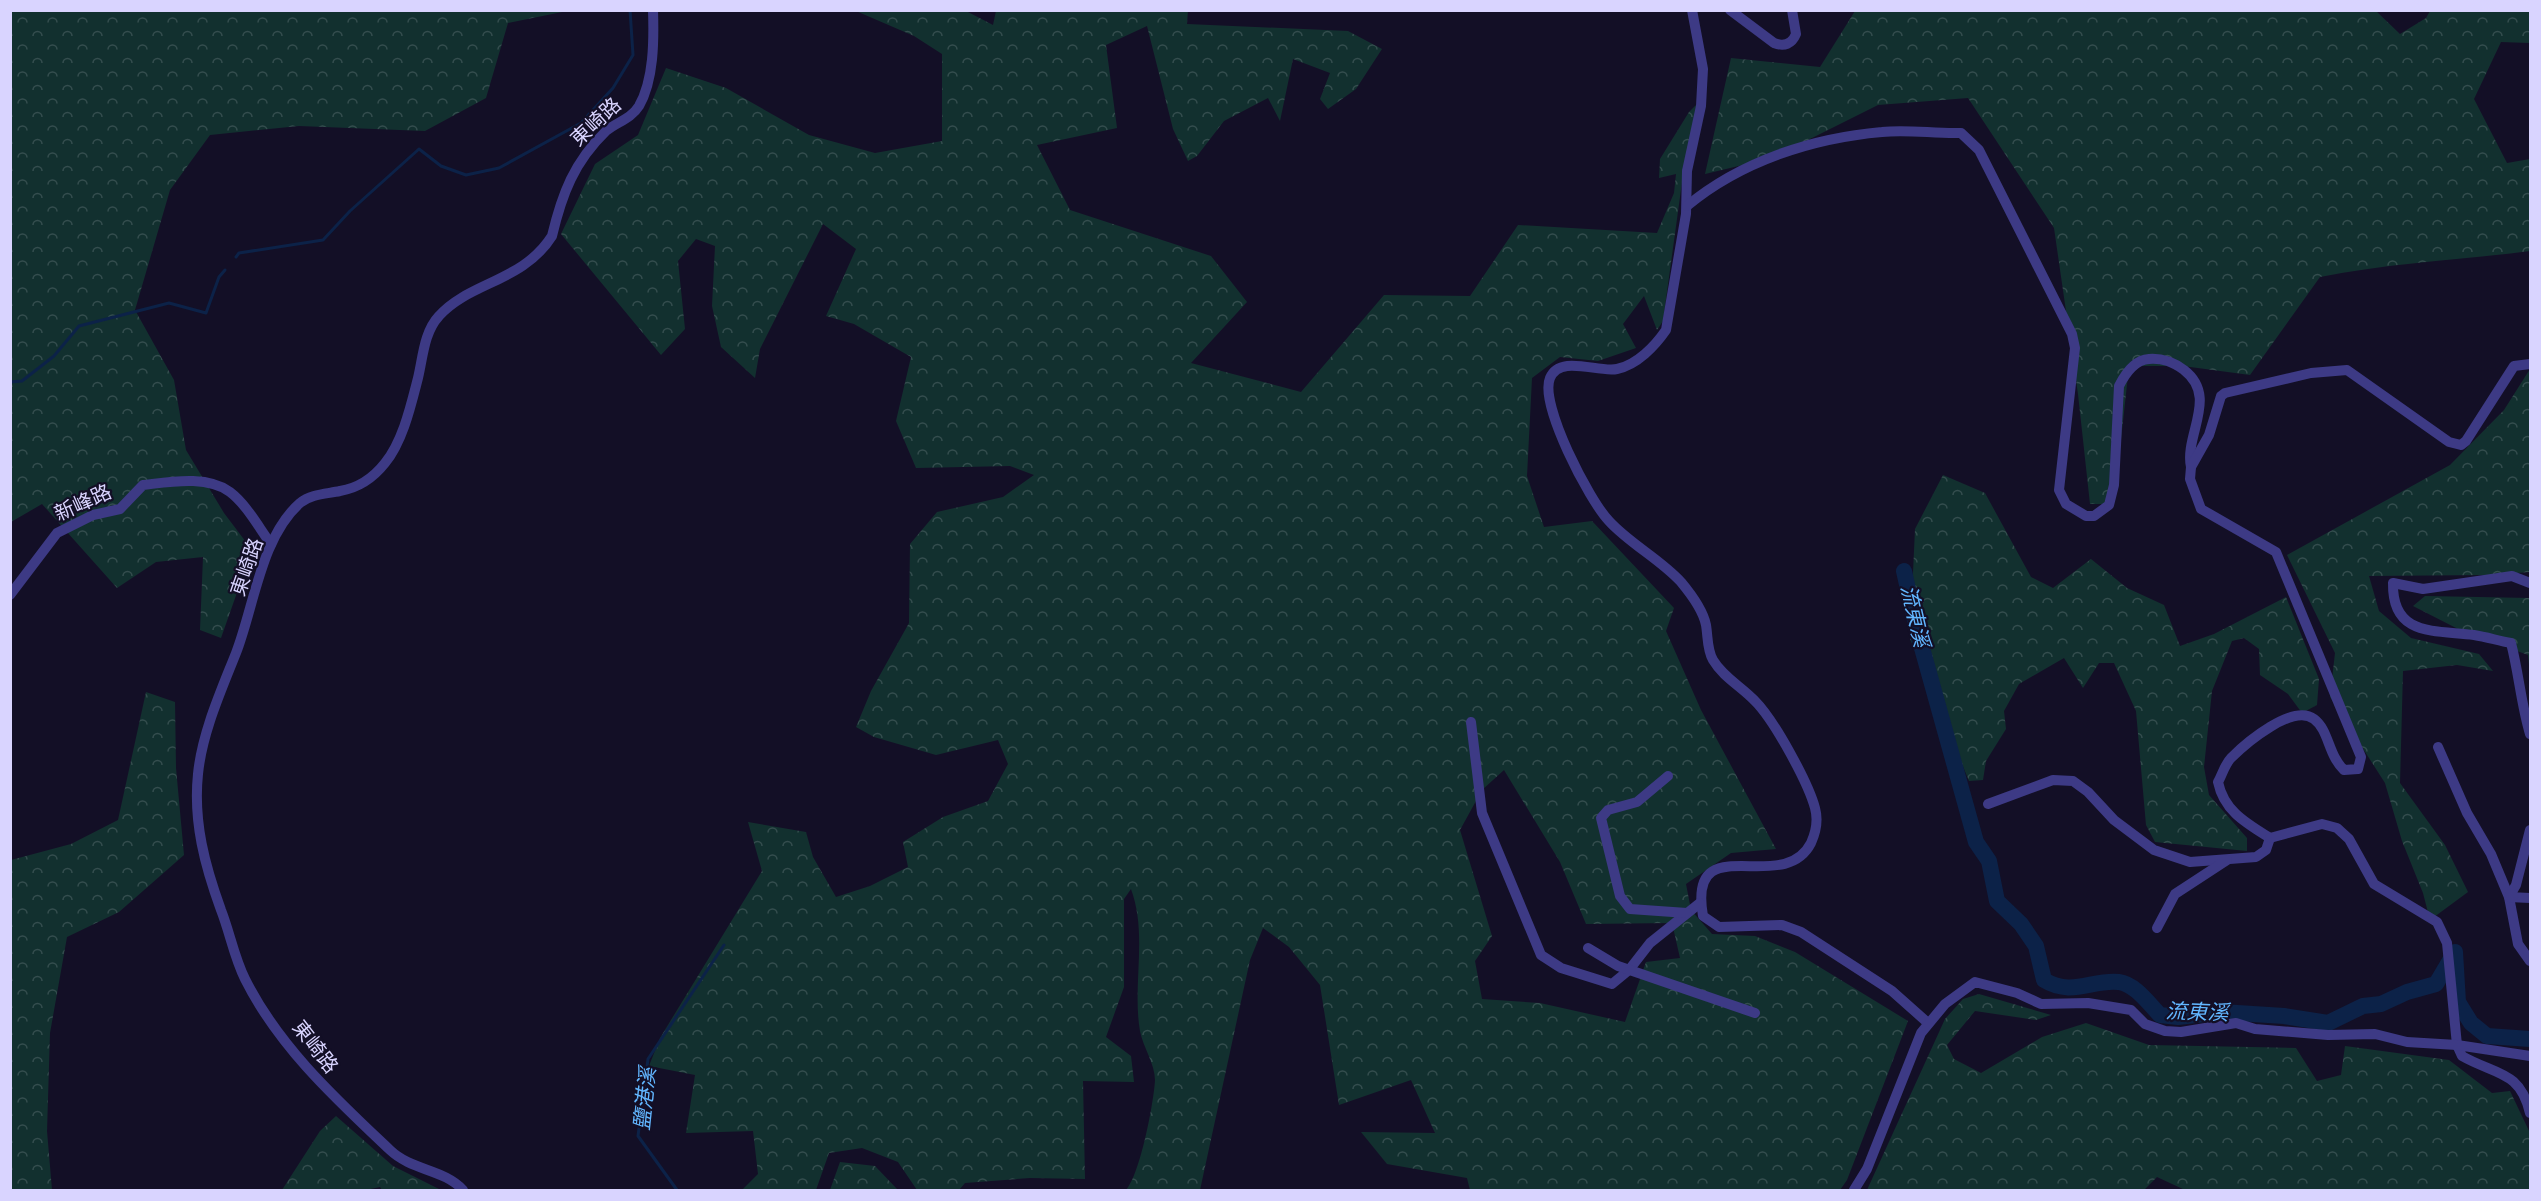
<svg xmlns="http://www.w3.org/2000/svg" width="2541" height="1201" viewBox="0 0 2541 1201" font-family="Karla,'Noto Sans TC',sans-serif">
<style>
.forest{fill:url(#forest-crowns);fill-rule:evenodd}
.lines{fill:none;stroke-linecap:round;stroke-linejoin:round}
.stream{stroke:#0c2248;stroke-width:3}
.river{stroke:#0c2248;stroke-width:16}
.minor{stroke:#3d3a85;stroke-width:10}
.labels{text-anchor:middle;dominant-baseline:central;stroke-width:4.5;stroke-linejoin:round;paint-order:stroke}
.street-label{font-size:20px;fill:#d9d4ff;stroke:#130f26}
.water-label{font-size:21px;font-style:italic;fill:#62b6ff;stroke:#130f26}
</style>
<defs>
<pattern id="forest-crowns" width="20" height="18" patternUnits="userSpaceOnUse" patternTransform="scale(1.5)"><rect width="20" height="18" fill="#12302f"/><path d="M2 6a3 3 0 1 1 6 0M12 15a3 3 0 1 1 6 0" fill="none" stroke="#344d4e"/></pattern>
</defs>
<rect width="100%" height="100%" fill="#130f26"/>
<g class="forest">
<path d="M 1188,10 L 1187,24 L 1348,31 L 1382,49 L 1356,89 L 1328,109 L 1320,99 L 1330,73 L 1293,59 L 1280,121 L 1268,98 L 1224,121 L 1197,156 L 1188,161 L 1173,129 L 1147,26 L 1106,45 L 1117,128 L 1037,145 L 1070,210 L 1211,256 L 1247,302 L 1191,363 L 1301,392 L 1384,295 L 1470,296 L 1518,225 L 1657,233 L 1674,193 L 1676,174 L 1659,178 L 1660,159 L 1689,112 L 1697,104 L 1683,175 L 1663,321 L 1657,330 L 1644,296 L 1623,324 L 1636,348 L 1598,361 L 1560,357 L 1532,378 L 1527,476 L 1544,527 L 1592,521 L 1674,608 L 1666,631 L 1701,710 L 1776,849 L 1731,853 L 1686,884 L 1691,910 L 1712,934 L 1755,936 L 1795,952 L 1908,1021 L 1847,1180 L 1840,1190 L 1470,1190 L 1467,1178 L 1387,1164 L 1361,1132 L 1435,1133 L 1411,1080 L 1339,1105 L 1320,985 L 1289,947 L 1263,928 L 1250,960 L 1200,1190 L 1126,1190 C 1140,1175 1154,1102 1155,1080 C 1155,1064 1143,1047 1140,1031 C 1132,984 1148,935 1131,889 L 1124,899 L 1124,987 L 1106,1037 L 1131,1056 L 1134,1082 L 1083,1081 L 1085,1179 L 1030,1178 L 965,1183 L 959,1190 L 917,1190 L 898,1162 L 862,1148 L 829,1153 L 816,1190 L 742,1190 L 758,1174 L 753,1131 L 686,1133 L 695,1075 L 649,1066 L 660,1038 L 762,871 L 748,822 L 806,832 L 813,857 L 836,897 L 870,886 L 908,867 L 903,842 L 943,817 L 988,801 L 1008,764 L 998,740 L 936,755 L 874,737 L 856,727 L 871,691 L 909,623 L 910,544 L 937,512 L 1003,497 L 1034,475 L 1010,466 L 916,468 L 896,421 L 911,357 L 854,324 L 826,316 L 856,249 L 823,224 L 760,349 L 755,378 L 721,347 L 712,306 L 715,246 L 696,239 L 678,261 L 685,329 L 661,355 L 561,234 L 595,164 L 638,135 L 666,68 L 726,88 L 809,135 L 875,153 L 942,141 L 942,54 L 914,36 L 856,11 L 966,11 L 993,25 L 996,11 ZM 1504,770 L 1560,862 L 1586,924 L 1672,923 L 1680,958 L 1646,962 L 1625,1022 L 1540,1003 L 1482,999 L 1475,961 L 1492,936 L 1460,830 L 1482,790 Z"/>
<path d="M 2375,10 L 2400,34 L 2426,18 L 2430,11 L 2530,11 L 2530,43 L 2501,42 L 2474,99 L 2507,163 L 2530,159 L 2530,251 C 2460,260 2390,263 2320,277 L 2250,375 L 2183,366 L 2129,366 L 2114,504 L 2090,504 L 2078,394 L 2054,228 L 1968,98 L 1878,105 L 1772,158 L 1705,174 L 1731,58 L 1820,67 L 1855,11 Z"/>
<path d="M 11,11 L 567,11 L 508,23 L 486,98 L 425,131 L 299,126 L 210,135 L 170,190 L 135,310 L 174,380 L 186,450 L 224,513 L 252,550 L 221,638 L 200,630 L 203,557 L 156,562 L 117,588 L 42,504 L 11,522 Z"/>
<path d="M 2530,369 L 2530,572 L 2490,575 L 2369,576 L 2379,611 L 2411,638 L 2479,654 L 2493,671 L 2457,665 L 2403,671 L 2400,783 L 2445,845 L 2468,892 L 2430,920 L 2423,893 L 2402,841 L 2385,783 L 2330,697 L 2335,653 L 2287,555 L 2450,465 L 2504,410 Z"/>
<path d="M 1943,475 L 1985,493 L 2031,577 L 2053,588 L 2091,559 L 2127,588 L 2164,605 L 2180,646 L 2214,634 L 2286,597 L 2319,679 L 2317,705 L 2302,713 L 2288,694 L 2260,675 L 2259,649 L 2244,638 L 2232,641 L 2212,691 L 2204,767 L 2209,795 L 2247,838 L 2247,851 L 2155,842 L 2146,825 L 2136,711 L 2114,663 L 2099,663 L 2083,688 L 2064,658 L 2019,684 L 2004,711 L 2006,729 L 1986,761 L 1983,780 L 1969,781 L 1910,639 L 1915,529 Z"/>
<path d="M 2425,596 L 2530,598 L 2530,675 L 2528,655 L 2460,630 L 2413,606 Z"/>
<path d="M 146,692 L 175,702 L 176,768 L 184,855 L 119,912 L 67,937 L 50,1033 L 47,1131 L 52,1190 L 11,1190 L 11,860 L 71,844 L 118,820 Z"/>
<path d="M 1979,994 L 2051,1015 L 2036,1020 L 1975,1011 L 1947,1045 L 1954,1059 L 1981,1073 L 2042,1037 L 2086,1023 L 2149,1045 L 2296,1048 L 2317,1081 L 2341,1075 L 2345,1046 L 2449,1060 L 2492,1093 L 2510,1091 L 2530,1133 L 2530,1190 L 2185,1190 L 2157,1177 L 2144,1190 L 1867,1190 L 1945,1019 L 1963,999 Z"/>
<path d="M 336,1116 L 393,1166 L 441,1190 L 382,1190 L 380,1187 L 366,1190 L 282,1190 L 320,1131 Z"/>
<path d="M 840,1162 L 875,1166 L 898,1190 L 830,1190 Z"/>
</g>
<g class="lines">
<g class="stream">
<path d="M 236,257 L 239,253 L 323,240 L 350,211 L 419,149 L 441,166 L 466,175 L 499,168 L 581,123 L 613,88 L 633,55 L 630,10"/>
<path d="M 10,382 L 22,381 L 54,356 L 79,326 L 169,303 L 206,313 L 219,277 L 225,270"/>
<path d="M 677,1190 L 638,1136 L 648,1059 L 724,945"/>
</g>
<path class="river" d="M 1904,571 L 1917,630 L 1976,842 L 1989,861 L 1997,901 L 2021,924 L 2036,946 L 2044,980 C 2072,997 2092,979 2119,982 C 2135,984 2149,1004 2160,1015 L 2178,1017 L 2222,1012 L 2284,1016 L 2328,1023 L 2363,1006 L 2381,1004 L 2407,992 L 2436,984 L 2455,952 L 2458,1002 L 2471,1023 L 2487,1036 L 2530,1039"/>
<g class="minor">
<path d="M 1692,10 L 1703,69 L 1701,106 L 1687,171 L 1686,214 L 1666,330 C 1655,346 1637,365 1617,369 C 1598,373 1560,354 1550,378 C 1539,404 1589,500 1609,521 C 1630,544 1660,559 1681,582 C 1691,594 1703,610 1706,625 C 1708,637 1707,650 1713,660 C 1723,677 1742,687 1755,701 C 1774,720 1808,782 1815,808 C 1818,819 1816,832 1811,843 C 1783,898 1687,825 1703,916 L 1719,927 L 1782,925 L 1801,932 L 1892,991 L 1928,1023"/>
<path d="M 1730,10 L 1774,43 C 1784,47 1792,44 1796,34 L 1792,10"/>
<path d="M 1687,206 C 1741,161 1813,138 1882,132 C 1908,129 1935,134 1961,133 L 1979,150 L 2072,334 L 2075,348 L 2059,490 L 2066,504 L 2086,516 L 2094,516 L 2109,505 L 2114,485 L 2119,386 C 2125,374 2134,360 2149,359 C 2163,358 2173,362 2184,370 C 2219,397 2184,435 2191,467"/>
<path d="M 2530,583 L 2512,576 L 2423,589 L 2393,583 C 2392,637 2435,630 2474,635 C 2487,637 2499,641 2511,643 C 2519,674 2521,704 2530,734"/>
<path d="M 10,595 L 57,533 L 93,515 L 120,509 L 143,485 C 170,482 207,475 230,492 C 247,505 259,528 271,544"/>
<path d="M 1471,722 L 1482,813 L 1541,955 L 1561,968 L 1612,984 L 1629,970 L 1650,943 L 1700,903"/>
<path d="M 2438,747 L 2467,813 L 2491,854 L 2509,897 L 2518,944 L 2530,961"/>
<path d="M 1668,776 L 1637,802 L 1608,810 L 1601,818 L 1620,896 L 1630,909 L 1687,913"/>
<path d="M 1988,804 L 2053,780 L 2073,781 L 2088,792 L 2114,820 L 2154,850 L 2190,862 L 2256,857 L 2266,850 L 2270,838 C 2246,823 2224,811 2218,782 C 2222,775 2225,764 2231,758 C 2246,743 2293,703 2314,719 C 2329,730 2328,755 2344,770 L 2358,769 L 2361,757 L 2276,552 L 2201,509 L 2190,479 L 2191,467 L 2209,435 L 2221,396 L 2225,393 L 2311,373 L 2347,370 L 2449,442 L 2461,445 L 2466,441 L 2514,366 L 2530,364"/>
<path d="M 2530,830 L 2516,885 L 2509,897 L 2530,898"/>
<path d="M 2270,838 L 2322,824 L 2337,828 L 2349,839 L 2374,884 L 2437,922 L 2447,943 L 2457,1045 L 2462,1056 C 2495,1075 2520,1070 2530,1113"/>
<path d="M 2157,928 L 2175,894 L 2227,860"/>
<path d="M 1588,948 L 1618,966 L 1755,1013"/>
<path d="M 463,1190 C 444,1169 412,1171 390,1150 C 336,1099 279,1047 245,979 C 234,957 230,933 221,910 C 205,866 193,822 198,774 C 202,733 221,691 236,653 C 254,607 261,537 300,503 C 311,494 326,494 340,491 C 358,488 374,477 385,463 C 403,441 411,405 418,378 C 423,357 424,332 439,316 C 469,282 523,282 552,236 C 562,194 574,162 606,131 C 617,122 631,119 639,106 C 654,80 654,40 653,10"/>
<path d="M 1854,1190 L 1867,1169 L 1921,1033 L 1945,1004 L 1975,982 L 2017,993 L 2041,1004 L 2088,1003 L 2131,1010 L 2145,1024 L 2165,1031 L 2181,1032 L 2236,1023 L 2255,1029 L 2328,1035 L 2375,1034 L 2407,1042 L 2457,1045 L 2530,1056"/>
</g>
</g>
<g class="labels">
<g class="street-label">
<text transform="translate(596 122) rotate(-43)">東崎路</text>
<text transform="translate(83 503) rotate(-24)">新峰路</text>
<text transform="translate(247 567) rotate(-71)">東崎路</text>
<text transform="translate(315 1047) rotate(52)">東崎路</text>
</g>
<g class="water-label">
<text transform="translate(1915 616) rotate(77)">流東溪</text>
<text transform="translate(2197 1012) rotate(2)">流東溪</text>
<text transform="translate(645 1099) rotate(-84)">鹽港溪</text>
</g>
</g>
<rect width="2541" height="1201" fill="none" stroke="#d9d4ff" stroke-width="24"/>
</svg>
